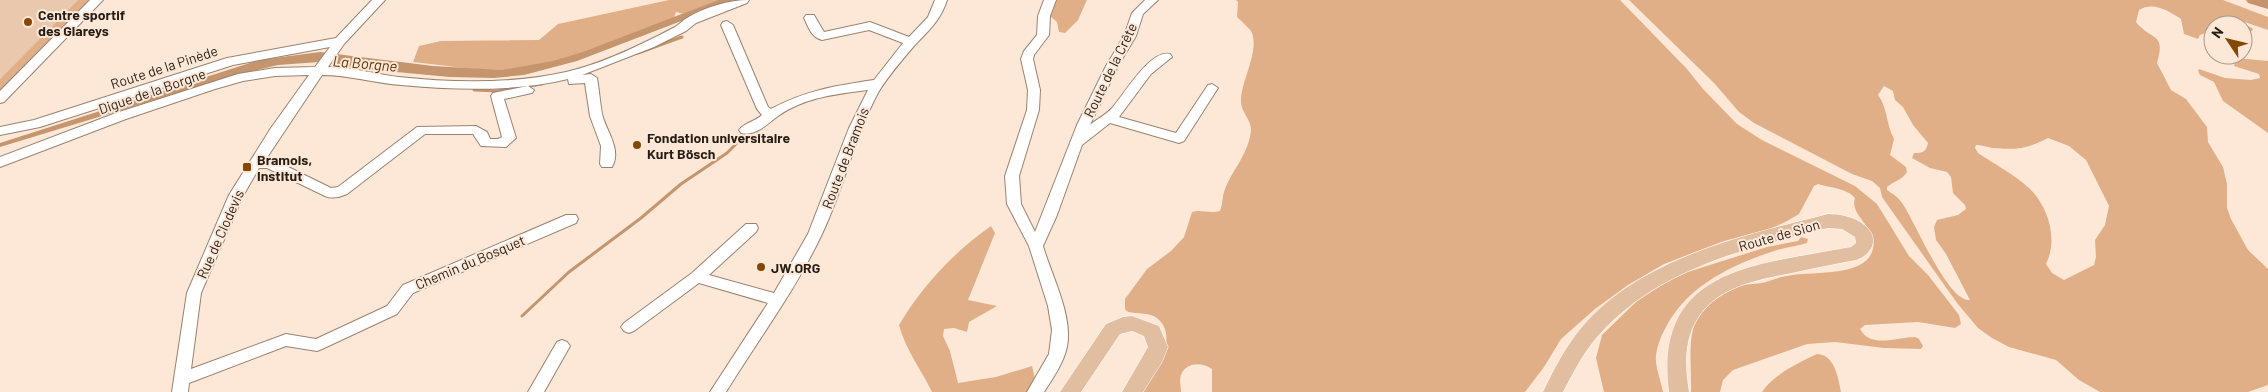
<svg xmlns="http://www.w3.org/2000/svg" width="2268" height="392" viewBox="0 0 2268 392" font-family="Barlow,sans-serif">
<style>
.green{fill:#eac8ad}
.forest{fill:#e1af87;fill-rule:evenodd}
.water{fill:#c5956e}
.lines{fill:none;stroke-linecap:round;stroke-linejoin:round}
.stream{stroke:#c5956e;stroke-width:3}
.river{fill:#c5956e;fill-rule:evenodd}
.minor-casing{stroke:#9a826f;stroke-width:2}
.major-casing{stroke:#fff;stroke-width:1}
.minor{fill:#fff;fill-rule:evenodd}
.major{fill:#e2bea0;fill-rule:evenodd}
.poi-dot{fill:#854803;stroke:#fde8d7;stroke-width:2}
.labels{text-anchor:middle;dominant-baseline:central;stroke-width:4;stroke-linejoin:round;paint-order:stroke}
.poi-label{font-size:14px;font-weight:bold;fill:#261d15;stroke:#fde8d7;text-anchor:start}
.street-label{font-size:14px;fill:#261d15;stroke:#fde8d7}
.water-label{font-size:15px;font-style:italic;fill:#613301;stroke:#fde8d7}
</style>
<rect width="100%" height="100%" fill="#fde8d7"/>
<path class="green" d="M 0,0 L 78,0 L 0,79 Z"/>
<g class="forest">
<path d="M 78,0 L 89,0 L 0,92 L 0,79 Z"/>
<path d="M 669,0 L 718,0 L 684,14 L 676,12 L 674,18 C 625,36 553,70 501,70 C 472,70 442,65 413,62 L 419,46 L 441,41 L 539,40 L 558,24 Z"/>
<path d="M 1054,0 L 1087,0 L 1078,20 L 1065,33 L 1059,32 L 1057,22 L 1050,16 Z"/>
<path d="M 1236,0 L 1620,0 L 1687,69 L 1703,89 L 1737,124 L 1762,140 L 1855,186 L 1877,204 L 1909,256 L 1928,275 L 1959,315 L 1961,324 L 1955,328 L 1918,322 L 1865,325 L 1860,329 C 1871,349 1897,337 1915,337 L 1919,339 L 1923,346 L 1921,349 L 1884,348 L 1835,342 L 1807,344 L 1733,370 L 1723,380 L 1720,392 L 1691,392 C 1692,370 1687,341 1696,320 C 1700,311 1706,307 1713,301 C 1722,295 1732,287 1743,285 C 1749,284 1756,284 1762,283 C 1771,281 1779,277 1787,276 C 1810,271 1856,277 1870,256 C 1885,230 1848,218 1855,198 C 1847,188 1830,188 1818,184 L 1814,186 L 1799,214 L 1787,221 L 1770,229 L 1724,241 L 1664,264 L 1628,285 L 1595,309 L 1561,339 L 1544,367 L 1525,392 L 1212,392 L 1212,369 C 1202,362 1186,362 1181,375 C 1179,380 1181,387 1181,392 L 1141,392 C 1156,377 1179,337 1158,319 C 1151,312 1137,314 1128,312 L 1125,309 L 1125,299 L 1147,269 L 1171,251 L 1184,237 L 1192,212 C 1201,209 1210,214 1220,211 C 1223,204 1222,196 1225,189 C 1233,169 1249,153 1251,130 C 1251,119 1241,112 1241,102 C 1240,82 1261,50 1251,31 C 1247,26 1242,22 1237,17 L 1238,2 Z"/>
<path d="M 1629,0 L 2223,0 L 2268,17 L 2268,30 L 2233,18 L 2231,20 C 2238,23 2247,24 2253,29 L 2252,31 L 2243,30 L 2243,25 L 2213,25 L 2213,30 L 2200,35 L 2198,39 L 2184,34 L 2181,19 C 2169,11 2153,1 2139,10 L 2136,22 C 2152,42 2166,31 2157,63 L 2171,90 L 2186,99 L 2207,127 L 2208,142 L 2223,167 L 2227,184 L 2227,208 L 2231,219 L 2248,250 L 2268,269 L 2268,385 L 2248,392 L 2100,392 L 2079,380 L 2056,360 L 2009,347 L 1992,338 L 1978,328 L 1957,303 L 1882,197 L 1880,188 L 1872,181 L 1852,174 L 1754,123 L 1739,112 L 1714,83 ZM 1884,86 L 1893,91 L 1895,100 L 1903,107 L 1913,125 L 1928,143 C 1926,152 1923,153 1914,153 L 1912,158 L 1930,168 L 1947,172 L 1951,177 L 1953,193 L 1965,205 L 1966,209 L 1958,215 L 1937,220 L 1934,227 L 1936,240 L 1946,254 L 1970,300 C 1948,303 1914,219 1902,203 C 1898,197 1893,194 1887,190 L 1887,187 C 1894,181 1902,180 1907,172 L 1906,167 L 1890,155 L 1894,139 C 1886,125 1888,108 1878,95 ZM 2048,138 L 2069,146 L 2086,160 L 2109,206 L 2105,225 L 2095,240 L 2096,257 L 2094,265 L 2064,280 L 2052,273 L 2046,264 C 2058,240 2049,208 2030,189 C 2018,177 1993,163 1978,153 L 1975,148 L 1976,145 C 1982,145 1987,147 1992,148 C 2016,150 2027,149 2048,138 Z"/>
<path d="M 2236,58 L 2268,61 L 2268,133 L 2223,101 L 2214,82 L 2200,75 L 2198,71 L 2199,69 L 2225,78 L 2251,80 L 2260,78 L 2259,74 L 2234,66 Z"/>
<path d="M 991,226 L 995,233 L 968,300 L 997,306 L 969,322 L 967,332 L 954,328 L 944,329 L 943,336 L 950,351 L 958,383 L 996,377 L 1032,366 L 1035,379 L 1027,392 L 932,392 C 921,369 905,349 899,325 C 922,286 954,252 991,226 Z"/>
<path d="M 1801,237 L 1808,239 L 1807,243 C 1797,246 1787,247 1777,250 C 1733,264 1686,286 1665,329 C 1660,338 1655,351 1656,362 C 1657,372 1661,382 1663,392 L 1604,392 L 1596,358 L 1602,335 L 1637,301 L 1675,276 L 1767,247 L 1798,241 Z"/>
<path d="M 1817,354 C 1835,355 1838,377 1841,392 L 1762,392 C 1774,374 1798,363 1817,354 Z"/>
</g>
<path class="water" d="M 718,0 L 736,0 L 577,61 L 524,75 L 494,78 L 450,77 L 375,70 L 319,62 L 278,65 L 240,74 L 0,147 L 0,143 L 259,60 L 320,52 L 433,66 L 502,70 L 553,61 L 583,52 Z"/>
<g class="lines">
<g class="stream">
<path d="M 638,53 L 682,37"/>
<path d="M 474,90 L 497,91 L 542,84"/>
<path d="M 522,316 L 569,272 L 641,218 L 681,184 L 727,153 L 747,133"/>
</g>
<path class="river" d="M 2246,0 L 2268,0 L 2268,9 L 2248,3 Z"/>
<defs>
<g id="minor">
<path d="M 90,0 L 103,0 L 4,102 L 0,103 L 0,91 Z"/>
<path d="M 372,0 L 385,0 L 344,44 L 328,67 C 352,67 375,74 399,77 C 454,83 512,84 566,72 C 602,64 643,44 675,27 C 680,24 683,20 687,18 C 705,7 729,0 749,0 L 747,3 L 696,23 L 686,31 L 654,47 L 582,75 L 591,74 L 597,78 C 599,90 600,102 602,114 C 606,131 622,149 612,167 L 602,167 L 600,164 L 601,146 L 590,116 L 585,83 L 569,84 L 568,79 C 514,92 456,90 401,85 C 374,83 349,75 322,75 L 266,159 L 274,160 L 331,188 L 338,187 L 417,127 L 476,126 L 487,132 L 490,139 L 498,139 L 502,137 L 491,96 L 493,93 L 528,86 L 534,90 L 532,93 L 504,99 L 516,138 L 506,147 L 481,146 L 473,134 L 425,134 L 347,194 C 340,197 332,199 325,196 L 267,168 L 259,168 L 243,196 L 201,293 L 191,369 L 286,334 L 316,339 L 387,306 L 403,285 L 566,215 L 576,215 L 578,219 L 576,223 L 413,293 L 397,314 L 322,349 L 317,351 L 286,346 L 189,383 L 188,392 L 172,392 L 187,293 L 229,195 L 271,128 L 309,75 L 275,76 L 243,81 L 215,89 L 126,119 L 0,167 L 0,157 L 116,113 L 238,74 L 275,68 L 315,67 L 330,47 L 233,65 L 40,127 L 0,135 L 0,127 L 34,120 L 227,58 L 336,38 Z"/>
<path d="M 935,0 L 947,0 C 941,20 928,31 914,46 C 902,60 889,75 879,91 C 854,137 844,189 821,236 C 795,291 758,340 726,392 L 710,392 L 768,303 L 699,283 L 634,331 L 629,333 L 624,331 L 621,327 L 624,323 L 692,273 L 746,224 L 756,224 L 758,228 L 756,232 L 709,275 L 774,293 L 808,234 L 849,128 L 868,90 C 837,94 805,97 778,116 C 768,123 756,137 741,133 L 739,130 C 744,123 756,121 762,115 L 757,109 L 721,25 L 723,22 L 727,21 L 733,25 L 768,107 L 771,109 C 807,90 834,86 874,80 L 903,43 L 869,30 L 822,40 C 811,37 809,28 804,18 L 806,15 L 814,15 L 824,32 L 870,22 L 909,37 L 928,17 Z"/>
<path d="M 1044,0 L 1056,0 L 1050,16 L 1049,35 L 1034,55 L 1033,59 L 1040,90 L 1039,110 L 1019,176 L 1021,204 L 1035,232 L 1077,125 L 1106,66 L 1124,36 L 1132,13 L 1145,0 L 1158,0 L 1143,14 L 1136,36 L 1118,66 L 1090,125 C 1097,119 1106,115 1112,108 C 1124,95 1150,49 1170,54 L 1172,57 L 1151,74 L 1119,117 L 1176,133 L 1208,85 L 1212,84 L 1218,88 L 1184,141 L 1179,143 L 1110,123 L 1082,145 L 1057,215 L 1043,246 C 1052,277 1073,315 1067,347 C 1063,364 1053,378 1044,392 L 1027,392 L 1049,354 L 1052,330 L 1048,306 L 1029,246 L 1007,204 L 1005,176 L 1027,110 L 1028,90 L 1021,59 L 1024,51 L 1037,35 L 1038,16 Z"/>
<path d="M 562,340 L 567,342 L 570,346 L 544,392 L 528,392 L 557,342 Z"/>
</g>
<g id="major">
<path d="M 1828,214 C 1840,214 1854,217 1863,224 C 1880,236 1874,254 1856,260 C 1835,264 1813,268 1792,273 C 1751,281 1705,289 1690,335 C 1684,353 1686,373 1689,392 L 1669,392 C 1653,266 1759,265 1851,247 L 1856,243 L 1855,237 L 1842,229 L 1828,228 C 1745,248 1655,270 1597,337 C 1583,353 1573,373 1563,392 L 1543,392 C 1554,369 1566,346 1582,327 C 1642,257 1743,236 1828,214 Z"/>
<path d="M 1132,316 L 1159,326 L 1168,347 L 1162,362 L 1143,392 L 1122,392 L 1148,347 L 1144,336 L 1132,331 L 1120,334 L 1081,392 L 1060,392 L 1106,324 L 1123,317 Z"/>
</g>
</defs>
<use href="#minor" class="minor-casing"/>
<use href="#major" class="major-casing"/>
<use href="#minor" class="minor"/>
<use href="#major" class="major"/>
</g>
<g class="poi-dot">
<circle cx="28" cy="22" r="5"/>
<circle cx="637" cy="145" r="5"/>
<rect x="242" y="162" width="10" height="10" rx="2.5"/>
<circle cx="761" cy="267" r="5"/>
</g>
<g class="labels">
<g class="poi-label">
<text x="38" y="14">Centre sportif<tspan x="38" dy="16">des Glareys</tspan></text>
<text x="647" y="137">Fondation universitaire<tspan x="647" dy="16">Kurt Bösch</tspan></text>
<text x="257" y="159">Bramois,<tspan x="257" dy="16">Institut</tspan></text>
<text x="771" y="267">JW.ORG</text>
</g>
<g class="street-label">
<text transform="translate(164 67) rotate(-18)">Route de la Pinède</text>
<text transform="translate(1110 70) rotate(-64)">Route de la Crête</text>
<text transform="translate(152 91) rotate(-19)">Digue de la Borgne</text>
<text transform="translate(845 158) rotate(-69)">Route de Bramois</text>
<text transform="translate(220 234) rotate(-66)">Rue de Clodevis</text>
<text transform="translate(1779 235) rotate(-16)">Route de Sion</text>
<text transform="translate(470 262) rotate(-23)">Chemin du Bosquet</text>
</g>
<g class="water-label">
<text transform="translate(365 63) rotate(5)">La Borgne</text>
</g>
</g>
<g transform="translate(2228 40) rotate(305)"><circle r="24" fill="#fde8d7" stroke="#a79789"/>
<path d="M0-4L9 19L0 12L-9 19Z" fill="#854803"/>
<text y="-8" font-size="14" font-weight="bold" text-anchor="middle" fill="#261d15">N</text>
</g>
</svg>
